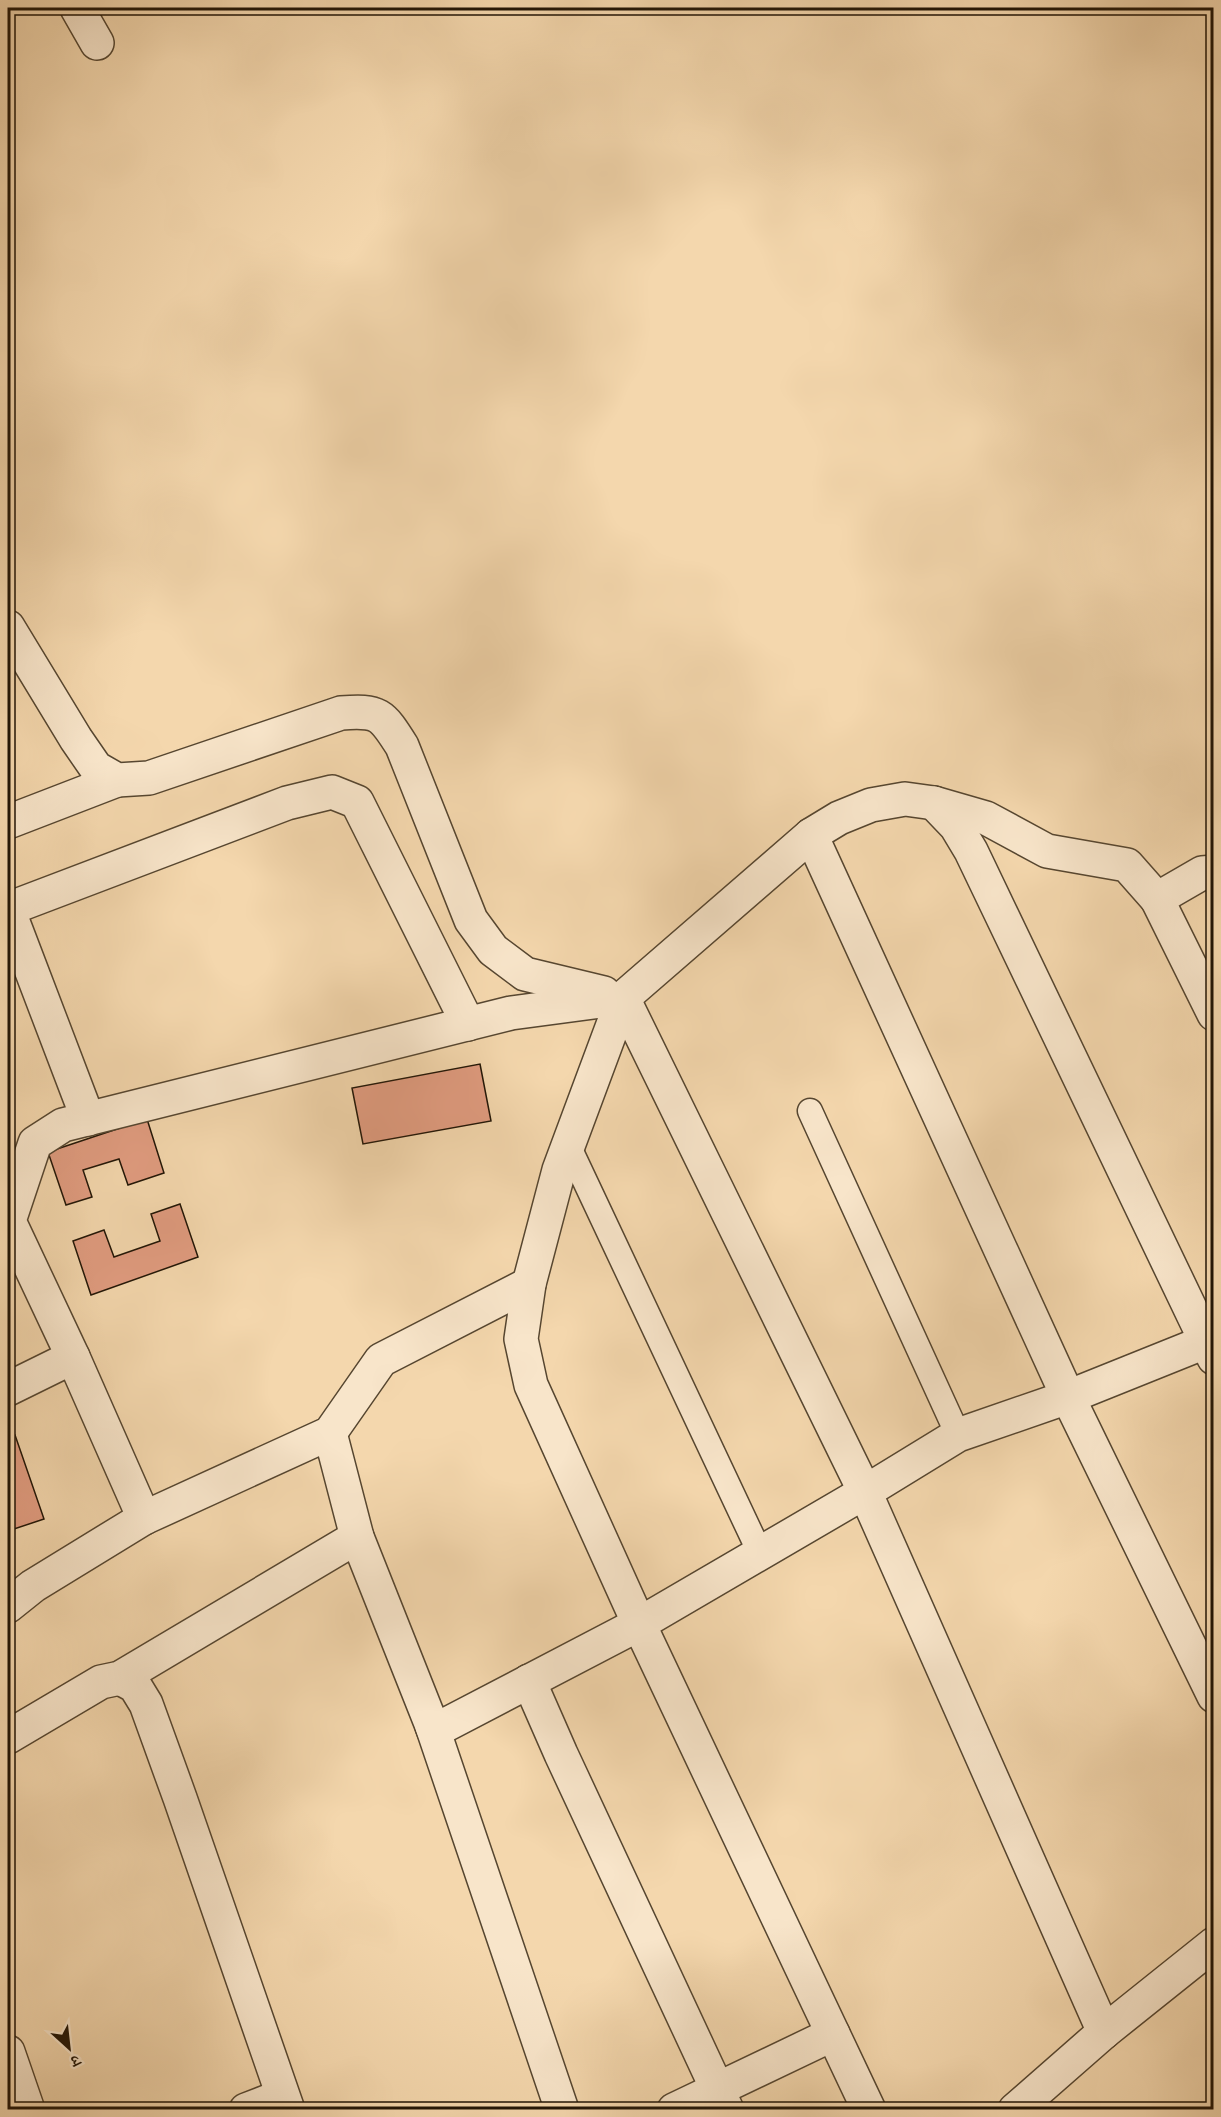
<svg xmlns="http://www.w3.org/2000/svg" width="1221" height="2117" viewBox="0 0 1221 2117" font-family="'Sorts Mill Goudy','Noto Serif Devanagari',serif">
<style>
.building{fill:#e19c80;stroke:#211506;stroke-width:1.5}
.lines{fill:none;stroke-linecap:round;stroke-linejoin:round}
.lane-casing{stroke:#564630;stroke-width:27}
.street-casing{stroke:#564630;stroke-width:36}
.lane{stroke:#f8e5ca;stroke-width:24}
.street{stroke:#f8e5ca;stroke-width:33}
</style>
<rect width="100%" height="100%" fill="#f4d7ad"/>
<filter id="stains"><feTurbulence type="fractalNoise" baseFrequency=".00333" numOctaves="4"/><feColorMatrix values="0 0 0 0 .2 0 0 0 0 .09 0 0 0 0 .02 0 0 0 .5 -.17"/></filter>
<radialGradient id="worn" r=".72"><stop offset=".6" stop-color="#630" stop-opacity="0"/><stop offset="1" stop-color="#630" stop-opacity=".3"/></radialGradient>
<g class="building">
<path d="M 480,1064 L 491,1121 L 363,1144 L 352,1088 Z"/>
<path d="M 147,1119 L 164,1173 L 128,1185 L 119,1159 L 83,1170 L 92,1197 L 66,1205 L 48,1152 Z"/>
<path d="M 180,1204 L 198,1257 L 91,1295 L 73,1241 L 104,1230 L 114,1257 L 160,1241 L 151,1214 Z"/>
<path d="M 15,1435 L 44,1519 L 8,1531 L 8,1438 Z"/>
</g>
<g class="lines">
<defs>
<g id="lane">
<path d="M 810,1111 L 958,1435"/>
<path d="M 568,1145 L 760,1553"/>
</g>
<g id="street">
<path d="M 77,8 L 97,43"/>
<path d="M 8,627 L 76,739 L 96,768 L 117,780 L 149,778 L 341,713 C 379,710 382,714 402,746 L 471,920 L 493,950 L 525,974 L 604,993"/>
<path d="M 934,803 L 956,826 L 971,851 L 1214,1358"/>
<path d="M 8,822 L 117,780"/>
<path d="M 811,835 L 1068,1397 L 1214,1696"/>
<path d="M 1157,899 L 1214,1014"/>
<path d="M 8,909 L 287,803 L 332,792 L 357,802 L 468,1024"/>
<path d="M 8,909 L 88,1119"/>
<path d="M 623,998 L 865,1492 L 1104,2032"/>
<path d="M 8,1389 L 73,1357"/>
<path d="M 330,1433 L 357,1537 L 434,1731 L 639,1624 L 865,1492 L 958,1435 L 1068,1397 L 1205,1342 L 1214,1336"/>
<path d="M 144,1518 L 73,1357 L 9,1221 L 35,1143 L 63,1125 L 511,1013 L 623,998"/>
<path d="M 8,1606 L 33,1586 L 144,1518 L 330,1433 L 381,1360 L 529,1284"/>
<path d="M 120,1678 L 135,1686 L 146,1704 L 180,1798 L 288,2110"/>
<path d="M 529,1681 L 561,1754 L 727,2110"/>
<path d="M 432,1726 L 562,2110"/>
<path d="M 8,1737 L 101,1682 L 120,1678 L 357,1537"/>
<path d="M 8,2052 L 28,2110"/>
<path d="M 246,2110 L 282,2096"/>
<path d="M 674,2110 L 833,2034"/>
<path d="M 869,2110 L 639,1624 L 531,1385 L 521,1339 L 529,1284 L 559,1170 L 623,998 L 811,835 L 839,818 L 871,805 L 905,799 L 934,803 L 986,818 L 1047,851 L 1127,865 L 1157,899 L 1202,873 L 1214,872"/>
<path d="M 1015,2110 L 1104,2032 L 1214,1944"/>
</g>
</defs>
<use href="#lane" class="lane-casing"/>
<use href="#street" class="street-casing"/>
<use href="#lane" class="lane"/>
<use href="#street" class="street"/>
</g>
<rect width="1221" height="2117" fill="none" stroke="#f4d7ad" stroke-width="30"/>
<rect x="9" y="9" width="1203" height="2099" fill="none" stroke="#211506" stroke-width="3"/>
<rect x="15" y="15" width="1191" height="2087" fill="none" stroke="#211506" stroke-width="1.5"/>
<g transform="translate(69 2048) rotate(153)" stroke="#f8e5ca" stroke-width="4.5" paint-order="stroke">
<path d="M0-4.5L10 22L0 15L-10 22Z" fill="#211506"/>
<text y="-9" font-size="16" font-weight="bold" text-anchor="middle" fill="#211506">उ</text>
</g>
<rect width="100%" height="100%" filter="url(#stains)"/>
<rect width="100%" height="100%" fill="url(#worn)"/>
</svg>
